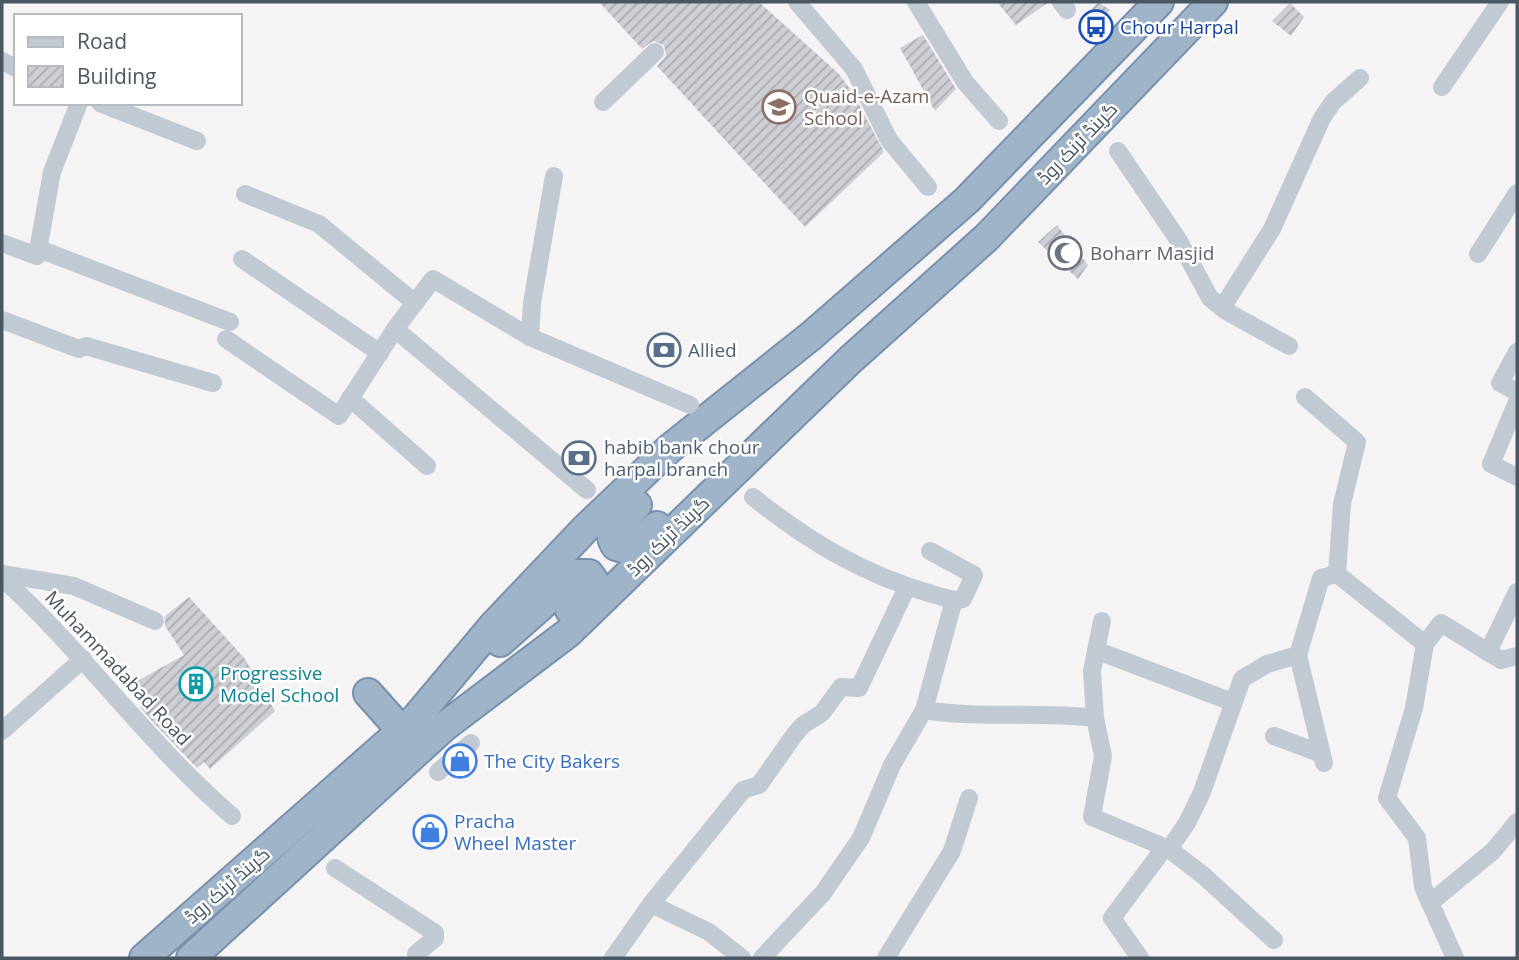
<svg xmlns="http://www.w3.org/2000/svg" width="1519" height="960" viewBox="0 0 1519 960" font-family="'Open Sans',Cairo,sans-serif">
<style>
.building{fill:url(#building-hatch)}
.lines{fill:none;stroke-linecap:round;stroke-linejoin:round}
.trunk-casing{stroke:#7690ad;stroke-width:32}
.minor{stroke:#c1cad2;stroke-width:18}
.trunk{stroke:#9fb4c9;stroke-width:28}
.labels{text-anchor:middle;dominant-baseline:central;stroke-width:5;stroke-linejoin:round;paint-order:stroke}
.transit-label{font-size:19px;fill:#164399;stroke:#fff;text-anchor:start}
.education-label{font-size:19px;fill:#785e54;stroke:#fff;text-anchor:start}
.street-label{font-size:19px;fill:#4a5661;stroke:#fff}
.worship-label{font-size:19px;fill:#5b616d;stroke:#fff;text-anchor:start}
.service-label{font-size:19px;fill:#4e5e75;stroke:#fff;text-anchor:start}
.culture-label{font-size:19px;fill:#0d838f;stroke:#fff;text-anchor:start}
.shop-label{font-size:19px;fill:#366cbe;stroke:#fff;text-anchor:start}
</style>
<defs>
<pattern id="building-hatch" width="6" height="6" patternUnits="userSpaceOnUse" patternTransform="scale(1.75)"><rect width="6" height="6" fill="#cdcfd5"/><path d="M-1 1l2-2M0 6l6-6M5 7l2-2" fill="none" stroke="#a8abb0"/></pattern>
</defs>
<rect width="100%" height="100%" fill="#f5f3f3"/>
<g class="building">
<path d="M 599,2 L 759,2 L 839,74 L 853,93 L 884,152 L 805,227 L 657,66 L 666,56 L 664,45 L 653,41 L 642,49 Z"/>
<path d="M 997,2 L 1049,2 L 1016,25 Z"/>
<path d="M 1098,2 L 1110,10 L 1096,27 L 1085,17 Z"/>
<path d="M 1290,3 L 1304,17 L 1291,36 L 1272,21 Z"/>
<path d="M 923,35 L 956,89 L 935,111 L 900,48 Z"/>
<path d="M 1057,225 L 1088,265 L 1078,279 L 1038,242 Z"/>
<path d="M 189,597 L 245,659 L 275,711 L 210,769 L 204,762 L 197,768 L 152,721 L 140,707 L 146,702 L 132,684 L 184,655 L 165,626 L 165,616 Z"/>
</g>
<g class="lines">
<defs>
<g id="trunk">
<path d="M 637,505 C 626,516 603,529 616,546 L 627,549 L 657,526"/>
<path d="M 500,642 L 577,574 L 589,574 L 594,581 L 591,590 L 570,610"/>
<path d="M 368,693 L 401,730"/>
<path d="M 144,958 L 415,719 L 493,626 L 585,529 L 669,449 L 811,336 L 967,200 L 1159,2"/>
<path d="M 191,958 L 445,726 L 568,633 L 850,360 L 986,238 L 1213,2"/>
</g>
</defs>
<use href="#trunk" class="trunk-casing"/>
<g class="minor">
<path d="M 797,2 L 854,69 L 889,140 L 928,187"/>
<path d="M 916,2 L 965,82 L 999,121"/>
<path d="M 1061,2 L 1067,10"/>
<path d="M 2,61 L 16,68"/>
<path d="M 1442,87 L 1500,2"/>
<path d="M 603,102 L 655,52"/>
<path d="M 100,103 L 197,141"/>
<path d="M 1118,151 L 1179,241 L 1210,298 L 1226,311 L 1289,346"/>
<path d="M 554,176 L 532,303 L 530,337 L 690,405"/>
<path d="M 245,194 L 319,224 L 415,303"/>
<path d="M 2,243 L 37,256 L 52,172 L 79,103"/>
<path d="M 39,249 L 230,322"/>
<path d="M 1478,254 L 1517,193"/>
<path d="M 242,259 L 380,353"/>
<path d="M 1222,308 L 1272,229 L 1322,118 L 1333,102 L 1360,78"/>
<path d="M 2,320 L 79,349 L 86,346 L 213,383"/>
<path d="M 530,337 L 433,279 L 395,329 L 587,490"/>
<path d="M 226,339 L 339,416 L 395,329"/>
<path d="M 1517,352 L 1500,383 L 1517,392"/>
<path d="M 1305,397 L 1357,442 L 1342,504 L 1337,574 L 1425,644 L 1441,623 L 1501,660 L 1517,656"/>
<path d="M 350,398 L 427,466"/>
<path d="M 1517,402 L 1491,464 L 1517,477"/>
<path d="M 753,497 C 808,541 864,575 932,594 C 941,596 953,602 963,599 L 974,575 L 930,551"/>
<path d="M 2,574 L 74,586 L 155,621"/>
<path d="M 2,578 C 84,652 148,744 232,816"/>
<path d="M 1425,644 L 1414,708 L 1387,798 L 1417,838 L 1423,887 L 1455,958"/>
<path d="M 1098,651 L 1232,702"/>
<path d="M 1488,652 L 1517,592"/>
<path d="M 1298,655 L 1324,763"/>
<path d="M 924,710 C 981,719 1038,711 1095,718 L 1103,756 L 1092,817 L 1169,849 L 1187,823 L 1202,792 L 1242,679 L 1267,664 L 1298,655 L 1321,578 L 1337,574"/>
<path d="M 1095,718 L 1092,671 L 1102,621"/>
<path d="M 2,731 L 83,659"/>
<path d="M 1274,736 L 1322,754"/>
<path d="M 438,772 L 471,743"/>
<path d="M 1169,849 L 1204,876 L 1274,940"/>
<path d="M 335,868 L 435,933 L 435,938 L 416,954"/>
<path d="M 1430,903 L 1493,851 L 1517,822"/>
<path d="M 651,904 L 709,932 L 742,958"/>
<path d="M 613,958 L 651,904 L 743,790 L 759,785 L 795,734 L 803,725 L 822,713 L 841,687 L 859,688 L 907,587"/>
<path d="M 762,958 L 823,893 L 861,838 L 892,765 L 924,710 L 954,600"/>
<path d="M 886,958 L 952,851 L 969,798"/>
<path d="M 1140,958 L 1112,918 L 1165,847"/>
</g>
<use href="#trunk" class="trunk"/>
</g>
<defs>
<symbol id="bus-ring" viewBox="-11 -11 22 22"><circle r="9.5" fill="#fff" stroke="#1a4fb4" stroke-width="1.5"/><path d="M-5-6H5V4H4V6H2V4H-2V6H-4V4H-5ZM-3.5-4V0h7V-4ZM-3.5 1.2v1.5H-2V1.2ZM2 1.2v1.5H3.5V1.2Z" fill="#1a4fb4"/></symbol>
<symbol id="school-ring" viewBox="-11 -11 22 22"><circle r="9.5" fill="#fff" stroke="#8d6e63" stroke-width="1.5"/><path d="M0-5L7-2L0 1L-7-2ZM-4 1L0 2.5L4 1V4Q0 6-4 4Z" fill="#8d6e63"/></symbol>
<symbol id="mosque-ring" viewBox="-11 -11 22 22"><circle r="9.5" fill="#fff" stroke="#6b7280" stroke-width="1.5"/><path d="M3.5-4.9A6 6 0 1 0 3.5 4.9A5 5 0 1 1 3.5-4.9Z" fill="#6b7280"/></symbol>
<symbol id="bank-ring" viewBox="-11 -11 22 22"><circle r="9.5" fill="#fff" stroke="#5c6f8a" stroke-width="1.5"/><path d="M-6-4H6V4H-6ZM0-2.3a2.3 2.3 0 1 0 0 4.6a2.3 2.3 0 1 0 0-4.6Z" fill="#5c6f8a"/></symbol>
<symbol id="building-ring" viewBox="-11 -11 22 22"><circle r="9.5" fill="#fff" stroke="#0f9aa8" stroke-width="1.5"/><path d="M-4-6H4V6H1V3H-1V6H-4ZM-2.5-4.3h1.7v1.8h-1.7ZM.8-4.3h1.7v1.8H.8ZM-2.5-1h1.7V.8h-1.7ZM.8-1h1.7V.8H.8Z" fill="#0f9aa8"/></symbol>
<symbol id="shop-ring" viewBox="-11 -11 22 22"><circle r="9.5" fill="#fff" stroke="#3f7fe0" stroke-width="1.5"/><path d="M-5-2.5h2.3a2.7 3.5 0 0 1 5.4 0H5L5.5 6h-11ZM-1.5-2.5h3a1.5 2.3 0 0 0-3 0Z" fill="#3f7fe0"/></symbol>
</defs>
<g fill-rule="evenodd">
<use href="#bus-ring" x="1077" y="8" width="38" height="38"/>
<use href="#school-ring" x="760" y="88" width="38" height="38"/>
<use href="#mosque-ring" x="1046" y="234" width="38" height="38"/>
<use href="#bank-ring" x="645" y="331" width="38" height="38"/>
<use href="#bank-ring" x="560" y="439" width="38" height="38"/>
<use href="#building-ring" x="177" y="665" width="38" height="38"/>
<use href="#shop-ring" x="441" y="742" width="38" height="38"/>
<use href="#shop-ring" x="411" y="813" width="38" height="38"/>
</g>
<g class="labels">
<g class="transit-label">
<text x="1120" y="27">Chour Harpal</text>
</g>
<g class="education-label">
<text x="804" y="96">Quaid-e-Azam<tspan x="804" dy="22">School</tspan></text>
</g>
<g class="street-label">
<text transform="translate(1077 143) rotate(-46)">گرینڈ ٹرنک روڈ</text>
<text transform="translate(668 536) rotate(-44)">گرینڈ ٹرنک روڈ</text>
<text transform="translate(118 668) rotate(47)">Muhammadabad Road</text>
<text transform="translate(227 885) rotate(-41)">گرینڈ ٹرنک روڈ</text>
</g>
<g class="worship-label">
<text x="1090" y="253">Boharr Masjid</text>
</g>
<g class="service-label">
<text x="688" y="350">Allied</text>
<text x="604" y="447">habib bank chour<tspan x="604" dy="22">harpal branch</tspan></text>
</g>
<g class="culture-label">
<text x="220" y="673">Progressive<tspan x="220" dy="22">Model School</tspan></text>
</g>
<g class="shop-label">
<text x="484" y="761">The City Bakers</text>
<text x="454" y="821">Pracha<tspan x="454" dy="22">Wheel Master</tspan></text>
</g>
</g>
<rect width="1519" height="960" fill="none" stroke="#4a5661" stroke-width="7"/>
<rect x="14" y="14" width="228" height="91" fill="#ffffff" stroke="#b7bbc0" stroke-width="2"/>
<rect x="28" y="37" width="35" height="10" fill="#c1cad2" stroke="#b7bbc0" stroke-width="2"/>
<text x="77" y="49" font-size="21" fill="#4a5661">Road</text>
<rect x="28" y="66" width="35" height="21" fill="url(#building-hatch)" stroke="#b7bbc0" stroke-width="2"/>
<text x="77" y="84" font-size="21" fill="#4a5661">Building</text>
</svg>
